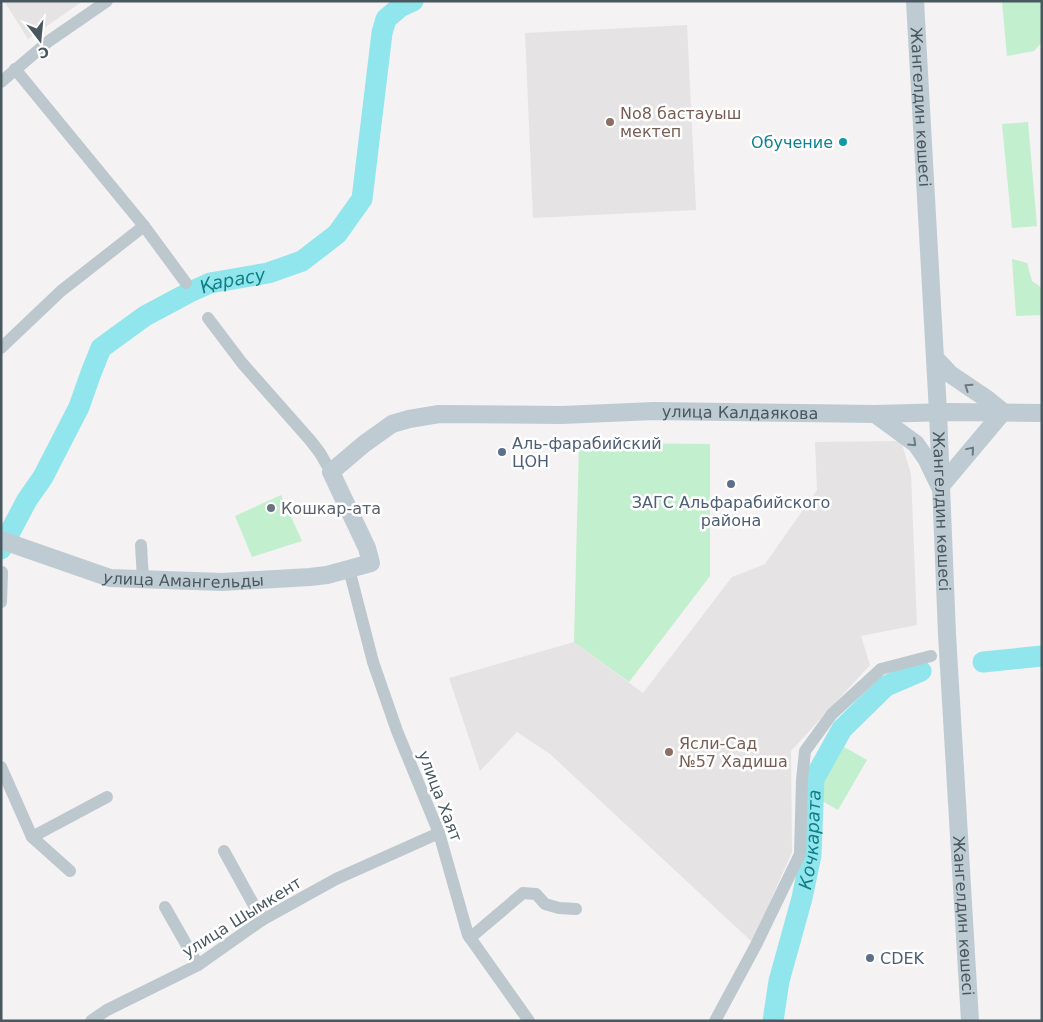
<svg xmlns="http://www.w3.org/2000/svg" width="1043" height="1022" viewBox="0 0 1043 1022" font-family="'DejaVu Sans',sans-serif">
<style>
.education{fill:#e5e3e4}
.green{fill:#c2efcd}
.lines{fill:none;stroke-linecap:round;stroke-linejoin:round}
.river{stroke:#90e6ec;stroke-width:21}
.street{stroke:#bdc8ce;stroke-width:12}
.secondary{stroke:#becbd2;stroke-width:18}
.oneway{stroke:#6c7a82}
.education-dot{fill:#8d6e63;stroke:#fff;stroke-width:2}
.culture-dot{fill:#0f9aa8;stroke:#fff;stroke-width:2}
.service-dot{fill:#5c6f8a;stroke:#fff;stroke-width:2}
.worship-dot{fill:#6b7280;stroke:#fff;stroke-width:2}
.labels{text-anchor:middle;dominant-baseline:central;stroke-width:5;stroke-linejoin:round;paint-order:stroke}
.street-label{font-size:16px;fill:#49585f;stroke:#fff}
.education-label{font-size:16px;fill:#785e54;stroke:#fff;text-anchor:start}
.culture-label{font-size:16px;fill:#0d838f;stroke:#fff;text-anchor:end}
.service-label{font-size:16px;fill:#4e5e75;stroke:#fff;text-anchor:start}
.worship-label{font-size:16px;fill:#5b616d;stroke:#fff;text-anchor:start}
.water-label{font-size:18px;font-style:italic;fill:#107e86;stroke:#fff}
</style>
<rect width="100%" height="100%" fill="#f4f2f2"/>
<g class="education">
<path d="M 4,1 L 83,1 L 28,39 Z"/>
<path d="M 687,25 L 696,210 L 533,218 L 525,33 Z"/>
<path d="M 901,441 L 911,474 L 917,625 L 861,636 L 870,665 L 791,751 L 792,852 L 752,942 L 550,754 L 517,732 L 480,771 L 449,678 L 574,642 L 643,693 L 732,577 L 765,564 L 817,490 L 815,442 Z"/>
</g>
<g class="green">
<path d="M 1002,1 L 1041,1 L 1042,42 L 1034,51 L 1007,56 Z"/>
<path d="M 1028,122 L 1037,226 L 1012,228 L 1002,124 Z"/>
<path d="M 1012,259 L 1027,263 L 1032,281 L 1042,288 L 1042,315 L 1016,316 Z"/>
<path d="M 579,443 L 710,444 L 710,576 L 629,682 L 574,642 Z"/>
<path d="M 281,495 L 302,541 L 252,557 L 235,516 Z"/>
<path d="M 844,747 L 867,760 L 838,810 L 815,797 Z"/>
</g>
<g class="lines">
<g class="river">
<path id="s1" d="M 1,549 L 27,500 L 43,477 L 79,407 L 91,373 L 101,348 L 145,316 L 190,292 L 210,283 L 268,273 L 302,261 L 337,234 L 362,199 L 382,33 L 386,19 L 400,7 L 413,1"/>
<path d="M 983,662 L 1042,656"/>
<path id="s2" d="M 773,1021 L 779,981 L 802,898 L 811,855 L 814,779 L 842,729 L 886,686 L 921,671"/>
</g>
<g class="street">
<path d="M 15,69 L 144,226 L 186,283"/>
<path d="M 1,82 L 49,41 L 107,1"/>
<path d="M 208,318 L 242,363 L 310,440 L 320,453 L 331,472"/>
<path d="M 1,348 L 61,291 L 144,226"/>
<path d="M 141,545 L 143,580"/>
<path d="M 349,569 L 373,662 L 397,731 L 439,833 L 468,935 L 529,1021"/>
<path d="M 1,602 L 2,572"/>
<path d="M 1,767 L 32,837 L 70,871"/>
<path d="M 32,837 L 107,797"/>
<path d="M 224,851 L 262,920"/>
<path d="M 165,907 L 198,965"/>
<path d="M 470,938 L 523,893 L 536,894 L 545,904 L 559,908 L 576,909"/>
<path d="M 91,1021 L 107,1010 L 198,965 L 262,920 L 336,879 L 439,833"/>
<path d="M 715,1021 L 756,945 L 800,854 L 802,780 L 805,751 L 832,714 L 881,669 L 931,656"/>
</g>
<g class="secondary">
<path id="s3" d="M 915,1 L 938,412 L 947,634 L 970,1021"/>
<path d="M 875,414 L 916,444 L 927,460 L 940,487 L 1003,412 L 987,399 L 950,374 L 935,358"/>
<path id="s4" d="M 1,540 L 110,578 L 222,582 L 310,577 L 327,575 L 371,563 L 367,548 L 331,472 L 364,444 L 392,424 L 409,419 L 439,414 L 562,415 L 654,411 L 875,414 L 950,412 L 1042,413"/>
</g>
</g>
<defs><path id="oneway-chevron" d="M-2-3.5L2.5 0L-2 3.5" fill="none" stroke-width="1.6" stroke-linecap="round" stroke-linejoin="round" transform="scale(1.25)"/></defs>
<g class="oneway">
<use href="#oneway-chevron" transform="translate(968 387) rotate(-146)"/>
<use href="#oneway-chevron" transform="translate(913 443) rotate(43)"/>
<use href="#oneway-chevron" transform="translate(971 450) rotate(-50)"/>
</g>
<g class="education-dot">
<circle cx="610" cy="122" r="5"/>
<circle cx="669" cy="752" r="5"/>
</g>
<circle class="culture-dot" cx="843" cy="142" r="5"/>
<g class="service-dot">
<circle cx="502" cy="452" r="5"/>
<circle cx="731" cy="484" r="5"/>
<circle cx="870" cy="958" r="5"/>
</g>
<circle class="worship-dot" cx="271" cy="508" r="5"/>
<g class="labels">
<g class="street-label">
<text stroke="none"><textPath href="#s3" startOffset="106">Жангелдин көшесі</textPath></text>
<text stroke="none"><textPath href="#s4" startOffset="905">улица Калдаякова</textPath></text>
<text stroke="none"><textPath href="#s3" startOffset="511">Жангелдин көшесі</textPath></text>
<text stroke="none"><textPath href="#s4" startOffset="189">улица Амангельды</textPath></text>
<text transform="translate(440 796) rotate(69)">улица Хаят</text>
<text stroke="none"><textPath href="#s3" startOffset="916">Жангелдин көшесі</textPath></text>
<text transform="translate(242 917) rotate(-32)">улица Шымкент</text>
</g>
<g class="education-label">
<text x="620" y="113">No8 бастауыш<tspan x="620" dy="18">мектеп</tspan></text>
<text x="679" y="743">Ясли-Сад<tspan x="679" dy="18">№57 Хадиша</tspan></text>
</g>
<g class="culture-label">
<text x="833" y="142">Обучение</text>
</g>
<g class="service-label">
<text x="512" y="443">Аль-фарабийский<tspan x="512" dy="18">ЦОН</tspan></text>
<text x="731" y="502" text-anchor="middle">ЗАГС Альфарабийского<tspan x="731" dy="18">района</tspan></text>
<text x="880" y="958">CDEK</text>
</g>
<g class="worship-label">
<text x="281" y="508">Кошкар-ата</text>
</g>
<g class="water-label">
<text stroke="none"><textPath href="#s1" startOffset="375">Қарасу</textPath></text>
<text stroke="none"><textPath href="#s2" startOffset="186">Кочкарата</textPath></text>
</g>
</g>
<rect width="1043" height="1022" fill="none" stroke="#49585f" stroke-width="5"/>
<g transform="translate(40 40) rotate(164)" stroke="#ffffff" stroke-width="4" paint-order="stroke">
<path d="M0-4L9 19L0 12L-9 19Z" fill="#49585f"/>
<text y="-8" font-size="14" font-weight="bold" text-anchor="middle" fill="#49585f">С</text>
</g>
</svg>
